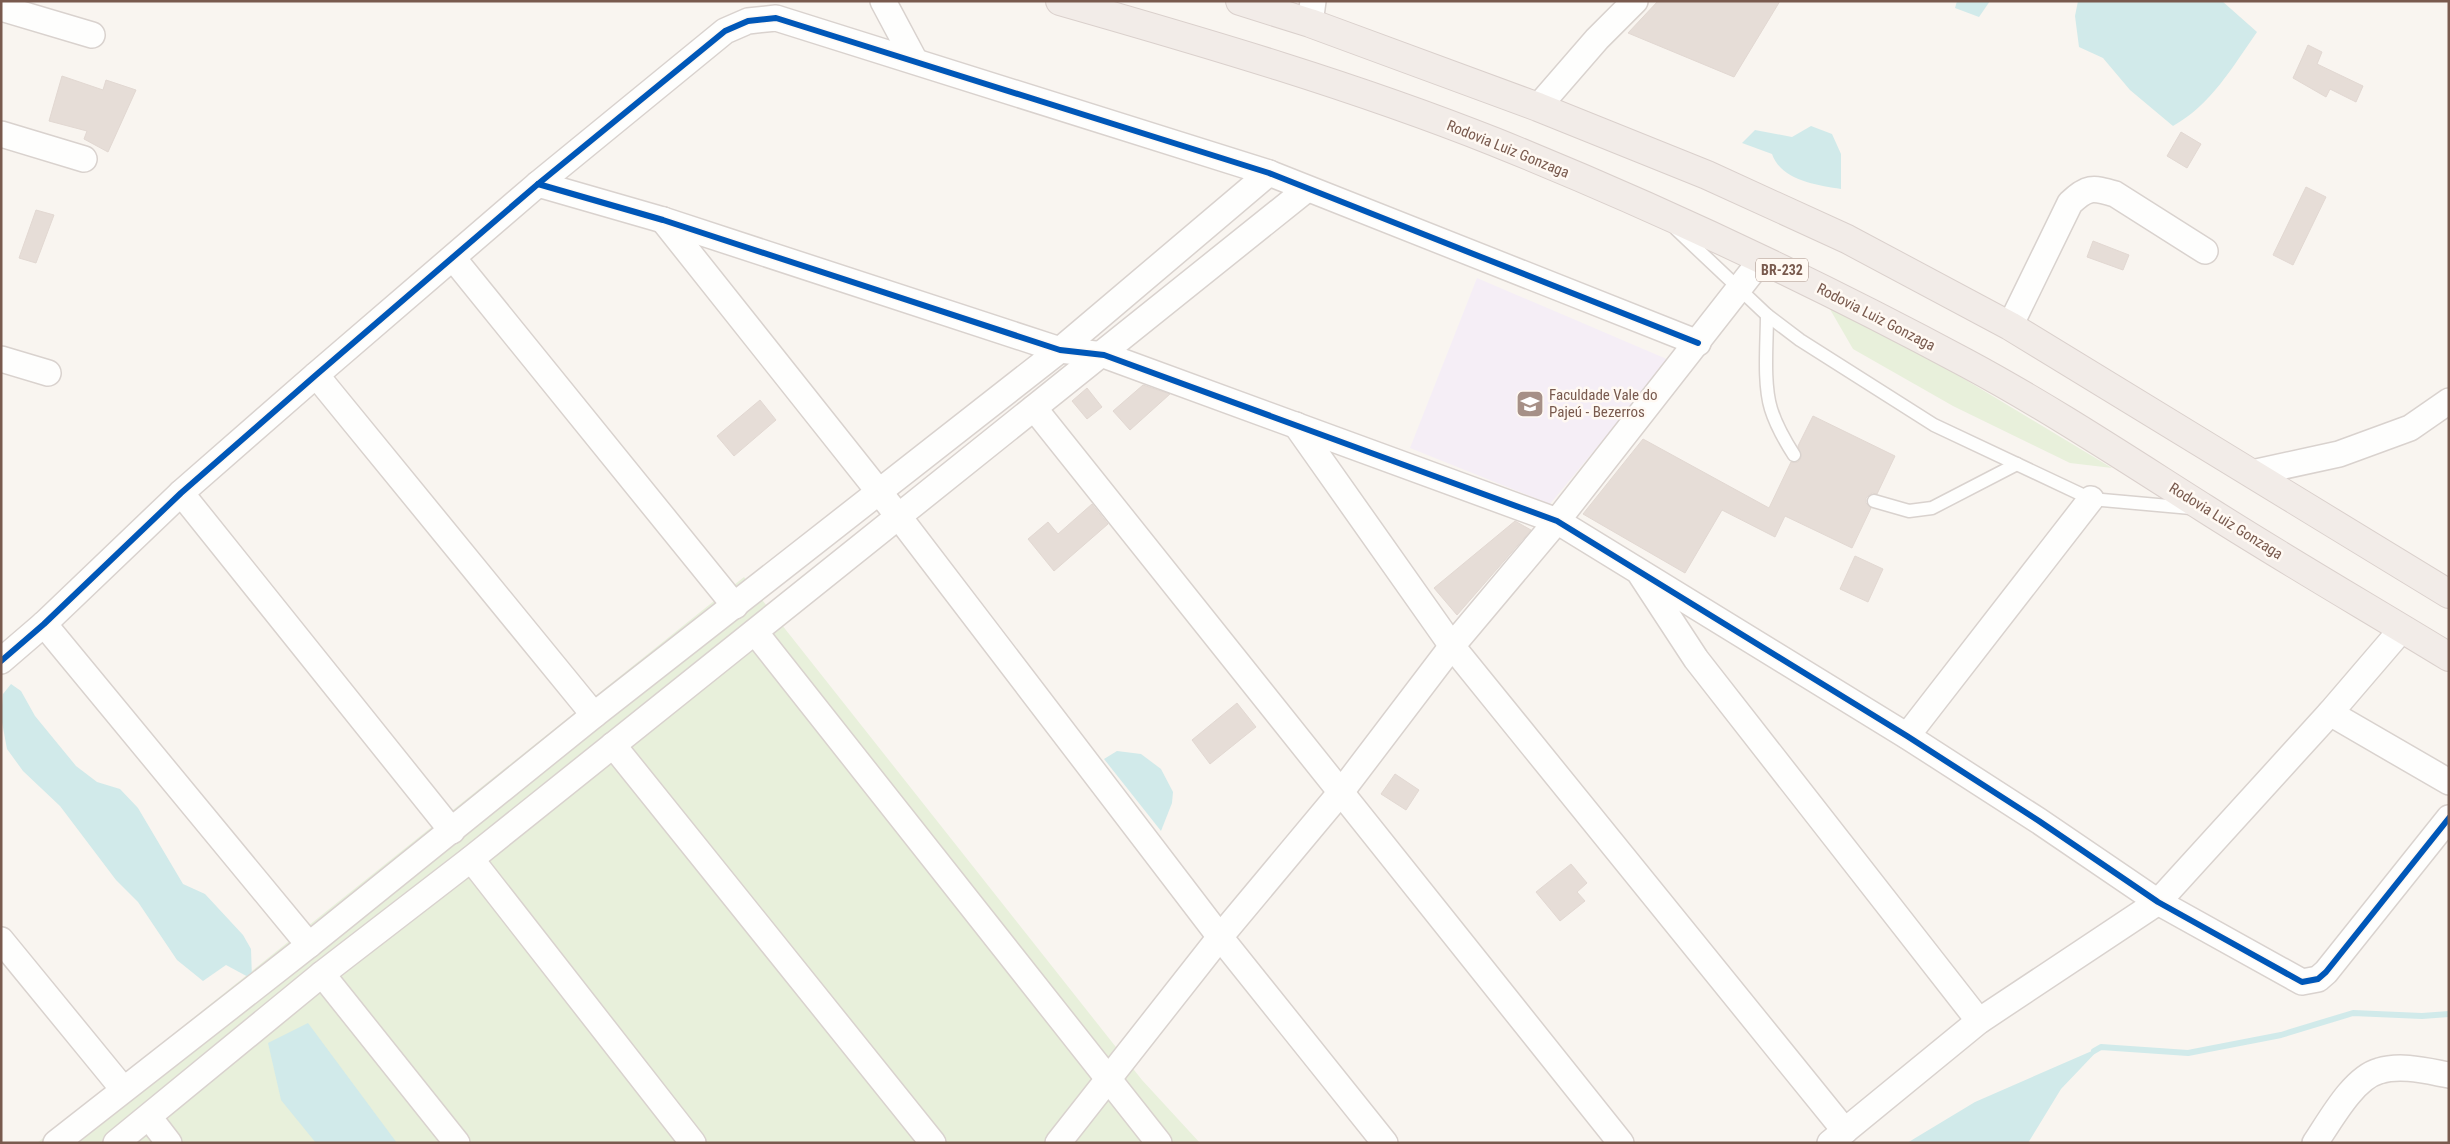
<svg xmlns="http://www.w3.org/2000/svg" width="2450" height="1144" viewBox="0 0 2450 1144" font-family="'Roboto Condensed',sans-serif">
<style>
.education{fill:#f5eef6}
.green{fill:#e8f0db}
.water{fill:#d1eaea}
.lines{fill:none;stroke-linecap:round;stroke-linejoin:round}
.stream{stroke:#d1eaea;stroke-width:6}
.building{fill:#e6ddd7;stroke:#e2d8d2}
.service-casing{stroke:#d9d2ce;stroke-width:15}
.minor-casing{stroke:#d9d2ce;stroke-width:28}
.trunk-casing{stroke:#dad0cc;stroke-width:30}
.service{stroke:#fefefd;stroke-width:12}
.minor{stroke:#fefefd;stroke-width:25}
.trunk{stroke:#f2ece8;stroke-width:28}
.cycleway-casing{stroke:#fff9f3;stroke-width:9}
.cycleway{stroke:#0057b8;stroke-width:6}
.labels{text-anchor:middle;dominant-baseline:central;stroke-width:5;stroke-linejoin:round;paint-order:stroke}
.shield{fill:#fff9f3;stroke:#a18a80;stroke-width:1}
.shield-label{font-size:14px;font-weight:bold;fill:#795a4e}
.street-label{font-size:15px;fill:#795a4e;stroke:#fff9f3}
.poi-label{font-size:15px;fill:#795a4e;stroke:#fff9f3;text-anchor:start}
</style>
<rect width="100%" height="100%" fill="#f9f5f0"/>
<path class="education" d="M 1477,278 L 1669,360 L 1550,504 L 1410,448 Z"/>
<g class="green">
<path d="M 1820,292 L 2112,468 L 2070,463 L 1953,406 L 1853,349 Z"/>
<path d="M 744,577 L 1142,1080 L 1200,1143 L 37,1143 Z"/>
</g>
<g class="water">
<path d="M 1957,1 L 1990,1 L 1979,17 L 1955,8 Z"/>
<path d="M 2078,1 L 2222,1 L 2257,32 C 2233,66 2211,105 2173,126 L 2130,90 L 2103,58 L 2079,47 L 2075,16 Z"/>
<path d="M 1811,126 L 1832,134 L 1841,154 L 1841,189 C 1816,185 1781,180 1772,154 L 1742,143 L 1755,130 L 1792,137 Z"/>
<path d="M 11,684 L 21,691 L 35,716 L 76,766 L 97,782 L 120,789 L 138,808 L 183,884 L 205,894 L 243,935 L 251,949 L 252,979 L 226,965 L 203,981 L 177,960 L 138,902 L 116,880 L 60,806 L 23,771 L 7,749 L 1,717 L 3,694 Z"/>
<path d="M 1117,751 L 1141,754 L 1161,769 L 1173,792 L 1172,803 L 1161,831 L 1104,759 Z"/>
<path d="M 308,1023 L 397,1143 L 316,1143 L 281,1100 L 268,1043 Z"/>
<path d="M 2101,1047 L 2061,1089 L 2028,1143 L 1907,1143 L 1975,1102 Z"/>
</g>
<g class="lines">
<path class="stream" d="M 2094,1051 L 2101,1047 L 2188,1053 L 2281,1035 L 2353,1013 L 2422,1016 L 2449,1014"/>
</g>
<g class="building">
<path d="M 1658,1 L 1780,1 L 1734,77 L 1628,33 Z"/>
<path d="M 2308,45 L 2322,52 L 2317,64 L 2363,86 L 2356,102 L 2330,89 L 2326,97 L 2293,78 Z"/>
<path d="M 62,76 L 103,90 L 106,80 L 136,90 L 108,152 L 84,139 L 87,131 L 49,121 Z"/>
<path d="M 2181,132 L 2201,144 L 2187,168 L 2167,156 Z"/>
<path d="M 2306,187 L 2326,197 L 2293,265 L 2273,255 Z"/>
<path d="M 36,210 L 54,215 L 36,263 L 19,258 Z"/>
<path d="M 2093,241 L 2129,255 L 2123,270 L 2087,257 Z"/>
<path d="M 1143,385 L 1170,394 L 1130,430 L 1113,411 Z"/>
<path d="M 1087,388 L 1102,407 L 1087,419 L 1072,401 Z"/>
<path d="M 760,400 L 776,420 L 734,456 L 717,436 Z"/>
<path d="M 1813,416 L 1895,456 L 1877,494 L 1872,493 L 1866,498 L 1866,503 L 1871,508 L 1852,548 L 1785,516 L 1775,537 L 1722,510 L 1685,573 L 1583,514 L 1643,439 L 1769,508 L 1791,462 L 1798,462 L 1801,458 L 1798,446 Z"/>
<path d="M 1092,504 L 1108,524 L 1054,571 L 1028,539 L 1048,522 L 1058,534 Z"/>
<path d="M 1515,521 L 1531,530 L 1457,615 L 1434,588 Z"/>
<path d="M 1855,556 L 1883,569 L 1868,602 L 1840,589 Z"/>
<path d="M 1237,703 L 1256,727 L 1210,764 L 1192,740 Z"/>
<path d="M 1395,774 L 1419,790 L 1406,810 L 1381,794 Z"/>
<path d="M 1571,864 L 1587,883 L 1577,892 L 1585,901 L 1560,921 L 1536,892 Z"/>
</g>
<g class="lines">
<defs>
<g id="service">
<path d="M 1676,229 L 1767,315 L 1800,340 L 1934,425 L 2091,499 L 2191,508"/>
<path d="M 1767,315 C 1767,343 1763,383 1771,409 C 1776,425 1785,441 1794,455"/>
<path d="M 1874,501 L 1909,511 L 1932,508 L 2017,464"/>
</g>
<g id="minor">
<path d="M 883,1 L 915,61"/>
<path d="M 1,8 L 92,35"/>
<path d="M 1310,23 L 1313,1"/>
<path d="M 1538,107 L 1597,39 L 1635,1"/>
<path d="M 1,134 L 84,159"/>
<path d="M 538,184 L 663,220 L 1060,350 L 1104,355 L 1557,521 L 1907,736 L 2039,821 L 2158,902 L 2302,982 L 2318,979 L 2326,972 L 2449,818"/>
<path d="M 663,220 L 899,517 L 1220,937 L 1385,1143"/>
<path d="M 453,258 L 735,606"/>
<path d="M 2010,326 L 2070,203 C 2087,187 2092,187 2115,194 L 2205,251"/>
<path d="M 1,359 L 48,373"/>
<path d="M 316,375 L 594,715"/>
<path d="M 1034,408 L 1621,1143"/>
<path d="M 1296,425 L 1452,646 L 1845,1131"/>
<path d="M 2252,473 L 2339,454 L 2410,428 L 2449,401"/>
<path d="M 181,493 L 452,831"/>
<path d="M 1641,575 L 1696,659 L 1979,1021"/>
<path d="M 44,624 L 309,945"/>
<path d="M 755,632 L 1159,1143"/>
<path d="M 1,661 L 44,624 L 181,493 L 316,375 L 538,184 L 725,31 L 748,21 L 776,18 L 1269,173 L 1698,343"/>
<path d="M 2330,713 L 2449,782"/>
<path d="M 1907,736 L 2091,499"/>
<path d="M 613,745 L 933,1143"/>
<path d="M 471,859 L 693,1143"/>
<path d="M 1,940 L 123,1089"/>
<path d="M 322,974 L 457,1143"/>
<path d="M 149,1117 L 169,1143"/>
<path d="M 56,1143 L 309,945 L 594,715 L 1060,350 L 1269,173"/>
<path d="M 116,1143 L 322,974 L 471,859 L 1307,189"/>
<path d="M 1058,1143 L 1220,937 L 1341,792 L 1452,646 L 1557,521 L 1762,259"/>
<path d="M 1830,1143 L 1979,1021 L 2158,902 L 2330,713 L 2402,629"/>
<path d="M 2315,1143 C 2330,1121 2353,1078 2379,1071 C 2401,1064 2427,1071 2449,1075"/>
</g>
<g id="trunk">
<path d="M 1060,1 C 1207,43 1354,86 1495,142 C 1656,207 1813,281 1966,363 C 2048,407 2125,458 2204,508 C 2284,559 2367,607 2449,657"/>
<path d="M 1240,1 L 1310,23 L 1538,107 L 1707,175 L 1847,239 L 2010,326 L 2449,594"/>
</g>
</defs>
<use href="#service" class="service-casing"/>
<use href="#minor" class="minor-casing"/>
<use href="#trunk" class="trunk-casing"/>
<use href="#service" class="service"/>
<use href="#minor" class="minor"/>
<use href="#trunk" class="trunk"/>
<defs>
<g id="cycleway">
<path d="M 538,184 L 663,220 L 1060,350 L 1104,355 L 1557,521 L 1907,736 L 2039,821 L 2158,902 L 2302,982 L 2318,979 L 2326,972 L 2449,818"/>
<path d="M 1,661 L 44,624 L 181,493 L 316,375 L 538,184 L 725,31 L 748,21 L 776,18 L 1269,173 L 1698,343"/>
</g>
</defs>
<use href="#cycleway" class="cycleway-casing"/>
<use href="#cycleway" class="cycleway"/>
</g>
<defs>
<symbol id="university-square" viewBox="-11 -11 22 22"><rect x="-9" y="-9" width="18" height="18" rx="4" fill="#a69087" stroke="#fff9f3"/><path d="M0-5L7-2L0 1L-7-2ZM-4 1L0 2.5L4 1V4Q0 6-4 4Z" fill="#fff"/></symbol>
</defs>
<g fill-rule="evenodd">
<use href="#university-square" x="1514" y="388" width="32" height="32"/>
</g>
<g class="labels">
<rect class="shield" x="1756" y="258.5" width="52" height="23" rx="4"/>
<g class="shield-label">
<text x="1782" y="270">BR-232</text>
</g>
<g class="street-label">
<text transform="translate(1508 149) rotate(22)">Rodovia Luiz Gonzaga</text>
<text transform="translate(1876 317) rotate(27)">Rodovia Luiz Gonzaga</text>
<text transform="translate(2226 521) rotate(32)">Rodovia Luiz Gonzaga</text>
</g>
<g class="poi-label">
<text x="1549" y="395">Faculdade Vale do<tspan x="1549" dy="17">Pajeú - Bezerros</tspan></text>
</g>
</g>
<rect width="2450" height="1144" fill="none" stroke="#795a4e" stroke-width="5"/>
</svg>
